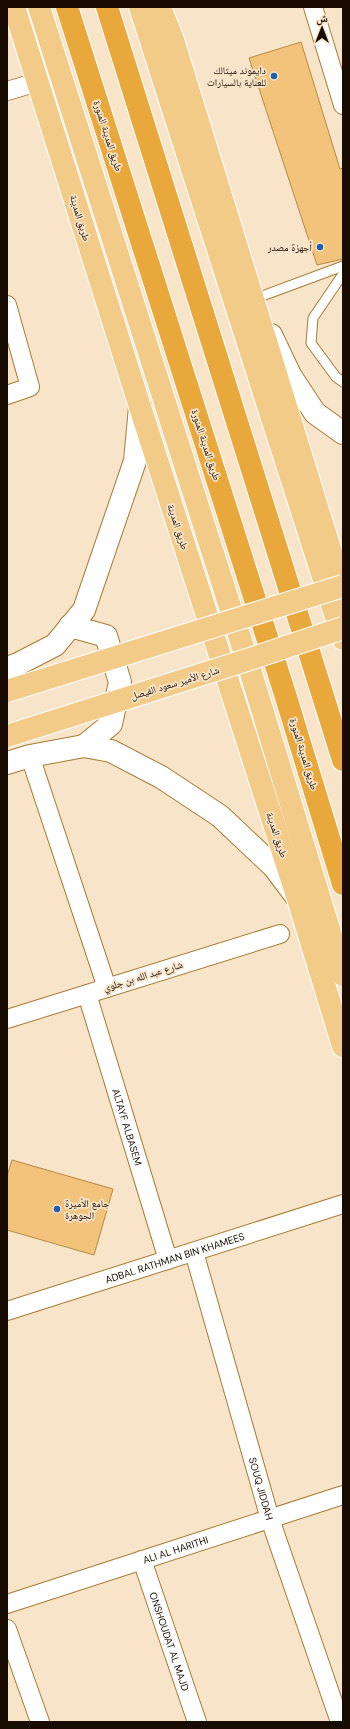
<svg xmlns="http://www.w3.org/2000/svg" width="350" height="1729" viewBox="0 0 350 1729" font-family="'DM Sans','Noto Naskh Arabic',sans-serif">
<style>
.building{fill:#f3c37c;stroke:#b78a43}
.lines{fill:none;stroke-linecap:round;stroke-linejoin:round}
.lane-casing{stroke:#a87b33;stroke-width:11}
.street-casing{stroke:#a87b33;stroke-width:20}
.secondary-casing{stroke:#a87b33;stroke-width:24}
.primary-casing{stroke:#fff;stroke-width:24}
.highway-casing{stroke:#fff;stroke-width:24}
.lane{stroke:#fff;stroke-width:9}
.street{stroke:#fff;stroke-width:18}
.secondary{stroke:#fff;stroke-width:22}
.primary{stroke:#f2cb89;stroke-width:22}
.highway{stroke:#e9a83b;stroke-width:22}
.primary-bridge-casing{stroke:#fff;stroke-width:24;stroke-linecap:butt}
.primary-bridge{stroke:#f2cb89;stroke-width:22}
.poi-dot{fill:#2060b1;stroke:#f7e4c9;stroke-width:1.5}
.labels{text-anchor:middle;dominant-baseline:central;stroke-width:3.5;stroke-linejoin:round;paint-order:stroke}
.poi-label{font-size:10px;fill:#180b00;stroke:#f7e4c9;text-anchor:end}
.street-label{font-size:10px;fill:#180b00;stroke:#f7e4c9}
</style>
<rect width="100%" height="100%" fill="#f7e4c9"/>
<g class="building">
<path d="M 301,42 L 340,169 L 343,168 L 343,259 L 317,265 L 249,58 Z"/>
<path d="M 12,1160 L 113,1189 L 94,1255 L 7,1230 L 7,1176 Z"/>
</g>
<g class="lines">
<defs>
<g id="lane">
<path d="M 343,274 L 313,318 L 311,343 L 336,377 L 343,382"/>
<path d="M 254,299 L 343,266"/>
</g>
<g id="street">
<path d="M 313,7 L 343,105"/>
<path d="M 7,91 L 38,82"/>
<path d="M 7,305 L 30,387 L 7,395"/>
<path d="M 30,756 L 107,988"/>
<path id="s1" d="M 87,994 L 168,1260"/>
<path d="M 7,1019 L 280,934"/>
<path id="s2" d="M 194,1252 L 270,1519 L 340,1722"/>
<path id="s3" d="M 7,1311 L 343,1204"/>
<path id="s4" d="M 142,1560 L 197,1722"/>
<path id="s5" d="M 7,1604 L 343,1495"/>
<path d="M 7,1629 L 40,1722"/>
</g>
<g id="secondary">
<path d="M 271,335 L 290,375 L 315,413 L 343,433"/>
<path d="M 70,626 L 106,636 L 120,682 L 111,724 L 84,746"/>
<path d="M 7,668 L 18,664 L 55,645 L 84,610 L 135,461 L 140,407"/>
<path d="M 7,763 L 30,756 L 84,746 L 111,751 L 161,777 L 220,816 L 274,867 L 295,895"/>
</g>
<g id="primary">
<path d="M 14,7 L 140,407 L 298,899 L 343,1046"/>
<path d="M 39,7 L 247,660 L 343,975"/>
<path d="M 140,7 L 343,639"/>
<path d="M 160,7 L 173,40 L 338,575"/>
</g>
<g id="highway">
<path d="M 67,7 L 285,694 L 343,884"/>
<path d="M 107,7 L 343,760"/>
</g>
</defs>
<use href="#lane" class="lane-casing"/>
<use href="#street" class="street-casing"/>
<use href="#secondary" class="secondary-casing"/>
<use href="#primary" class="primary-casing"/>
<use href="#highway" class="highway-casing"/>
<use href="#lane" class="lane"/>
<use href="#street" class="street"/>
<use href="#secondary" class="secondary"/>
<use href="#primary" class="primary"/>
<use href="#highway" class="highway"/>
<defs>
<g id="primary-bridge">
<path d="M 7,691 L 343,586"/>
<path d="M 7,736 L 247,660 L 343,628"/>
</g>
</defs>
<use href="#primary-bridge" class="primary-bridge-casing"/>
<use href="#primary-bridge" class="primary-bridge"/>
</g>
<g class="poi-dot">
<circle cx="274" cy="76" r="4"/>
<circle cx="320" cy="247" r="4"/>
<circle cx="57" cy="1209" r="4"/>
</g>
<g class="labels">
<g class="poi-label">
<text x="266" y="70">دايموند ميتالك<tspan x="266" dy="12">للعناية بالسيارات</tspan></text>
<text x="312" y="247">أجهزة مصدر</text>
<text x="65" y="1203" text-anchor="start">جامع الأميرة<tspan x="65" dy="12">الجوهرة</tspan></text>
</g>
<g class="street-label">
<text transform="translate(108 136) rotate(72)">طريق المدينة المنورة</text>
<text transform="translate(80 218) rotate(73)">طريق المدينة</text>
<text transform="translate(206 445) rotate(72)">طريق المدينة المنورة</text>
<text transform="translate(178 527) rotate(72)">طريق المدينة</text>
<text transform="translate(175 683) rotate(-17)">شارع الأمير سعود الفيصل</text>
<text transform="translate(304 754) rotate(73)">طريق المدينة المنورة</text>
<text transform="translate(277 835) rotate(72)">طريق المدينة</text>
<text transform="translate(143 976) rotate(-17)">شارع عبد الله بن جلوي</text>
<text stroke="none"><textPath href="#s1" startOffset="139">ALTAYF ALBASEM</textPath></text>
<text stroke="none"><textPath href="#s3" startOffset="176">ADBAL RATHMAN BIN KHAMEES</textPath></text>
<text stroke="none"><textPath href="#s2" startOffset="246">SOUQ JIDDAH</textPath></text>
<text stroke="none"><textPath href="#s5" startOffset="177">ALI AL HARITHI</textPath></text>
<text stroke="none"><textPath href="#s4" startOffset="86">ONSHOUDAT AL MAJD</textPath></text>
</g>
</g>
<rect width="350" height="1729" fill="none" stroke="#180b00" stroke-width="16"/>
<g transform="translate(322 28)" stroke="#f7e4c9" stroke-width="3" paint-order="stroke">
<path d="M0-3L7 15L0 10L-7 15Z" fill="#180b00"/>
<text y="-6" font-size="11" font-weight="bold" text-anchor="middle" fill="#180b00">ش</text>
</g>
</svg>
